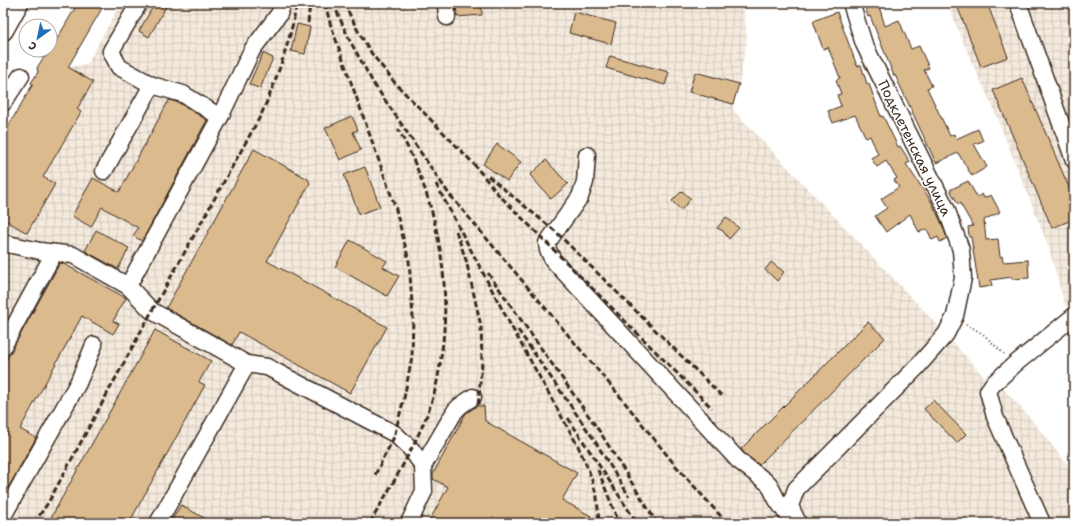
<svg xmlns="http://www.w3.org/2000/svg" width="1077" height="526" viewBox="0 0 1077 526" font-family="'Shantell Sans',sans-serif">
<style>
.industrial{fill:url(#industrial-grid)}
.building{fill:#dbba8e;stroke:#3b2a1e}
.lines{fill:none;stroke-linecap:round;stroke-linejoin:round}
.minor-casing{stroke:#3b2a1e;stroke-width:19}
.major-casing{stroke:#3b2a1e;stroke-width:23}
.path{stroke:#3b2a1e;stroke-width:2;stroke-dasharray:1 3;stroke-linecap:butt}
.minor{stroke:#fff;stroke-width:16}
.major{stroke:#fff;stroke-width:20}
.rail{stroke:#3b2a1e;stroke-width:3;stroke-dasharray:6 3;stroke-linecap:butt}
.labels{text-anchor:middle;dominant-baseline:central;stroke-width:3;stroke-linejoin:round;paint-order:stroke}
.street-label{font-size:14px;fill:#3b2a1e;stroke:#fff}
</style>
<defs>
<pattern id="industrial-grid" width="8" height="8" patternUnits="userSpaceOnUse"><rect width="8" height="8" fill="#f4eadd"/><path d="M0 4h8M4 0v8" fill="none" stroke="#d2c9bd"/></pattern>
</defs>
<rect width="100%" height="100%" fill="#fff"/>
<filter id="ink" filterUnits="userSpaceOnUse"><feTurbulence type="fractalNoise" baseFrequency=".025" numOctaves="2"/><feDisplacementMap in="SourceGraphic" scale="8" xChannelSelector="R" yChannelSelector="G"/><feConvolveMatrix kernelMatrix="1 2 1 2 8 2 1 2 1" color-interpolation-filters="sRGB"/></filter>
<g filter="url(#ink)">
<g class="industrial">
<path d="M 121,3 L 743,3 L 747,39 L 739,84 L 733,104 L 733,110 L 946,334 L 983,376 L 1002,387 L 1031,419 L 1074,473 L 1074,523 L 3,523 L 3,135 L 32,84 L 31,83 L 38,72 L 37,68 L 43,58 L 47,56 L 68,67 L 87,64 Z"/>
<path d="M 947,3 L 1070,3 L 1074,8 L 1074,301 L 1065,306 L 1049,248 L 993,107 L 972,63 Z"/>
</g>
<g class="building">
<path d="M 78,3 L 105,3 L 68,67 L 93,82 L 77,109 L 81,112 L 43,177 L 55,184 L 27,233 L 3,219 L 3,135 L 33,84 L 31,83 L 38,72 L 37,68 L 43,58 L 47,56 Z"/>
<path d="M 155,3 L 168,3 L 149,37 L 139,31 Z"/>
<path d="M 456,3 L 481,3 L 482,15 L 457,17 Z"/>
<path d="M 864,3 L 878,3 L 885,26 L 899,20 L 911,49 L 919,46 L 929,68 L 924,70 L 932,86 L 927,88 L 950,136 L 954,134 L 956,139 L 978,129 L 983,141 L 974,144 L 987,167 L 972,176 L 958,153 L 936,163 L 895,75 L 894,76 L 870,16 L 868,17 Z"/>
<path d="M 956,3 L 987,3 L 1008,57 L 981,67 Z"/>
<path d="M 574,12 L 616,23 L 611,44 L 569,33 Z"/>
<path d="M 837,12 L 857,66 L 861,65 L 867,84 L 869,84 L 881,117 L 883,116 L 898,147 L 900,146 L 910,162 L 906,164 L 931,201 L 942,224 L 947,238 L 940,242 L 938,237 L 932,240 L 927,229 L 919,232 L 910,214 L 886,232 L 875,216 L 887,208 L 881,199 L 899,187 L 894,180 L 897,178 L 886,161 L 877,167 L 871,158 L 878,154 L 870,136 L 866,138 L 855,115 L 833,123 L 828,111 L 841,106 L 837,95 L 841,94 L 836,80 L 840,78 L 828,47 L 823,49 L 813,21 Z"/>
<path d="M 297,24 L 310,27 L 305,54 L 291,51 Z"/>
<path d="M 263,53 L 273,58 L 260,89 L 249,84 Z"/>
<path d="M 610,56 L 669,72 L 665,85 L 606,68 Z"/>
<path d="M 695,72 L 739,84 L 733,104 L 689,92 Z"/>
<path d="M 1022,78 L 1074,199 L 1074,219 L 1052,228 L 993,90 Z"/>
<path d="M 169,100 L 179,103 L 207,120 L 142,241 L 133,236 L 138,228 L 102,207 L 91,227 L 72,216 L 93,178 L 119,192 Z"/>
<path d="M 352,116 L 358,130 L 353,132 L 361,150 L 340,160 L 325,128 Z"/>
<path d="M 497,144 L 521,162 L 507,181 L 483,164 Z"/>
<path d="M 254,149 L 308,179 L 310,183 L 267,261 L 387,327 L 350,393 L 239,332 L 232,345 L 166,308 Z"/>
<path d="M 546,160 L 568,184 L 551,199 L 530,175 Z"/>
<path d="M 365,167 L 380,207 L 359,214 L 344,175 Z"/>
<path d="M 968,181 L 977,197 L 982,194 L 984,198 L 991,195 L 1000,212 L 984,220 L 986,240 L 998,239 L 1000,257 L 1002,256 L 1003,262 L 1028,260 L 1029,278 L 1012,279 L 1012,277 L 991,280 L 992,286 L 979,288 L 971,237 L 969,237 L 968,227 L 973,226 L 960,203 L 958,204 L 950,190 Z"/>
<path d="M 682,191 L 691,199 L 681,210 L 672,201 Z"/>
<path d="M 726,217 L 739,228 L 729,239 L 723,231 L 717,228 Z"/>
<path d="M 96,230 L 129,248 L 118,269 L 85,251 Z"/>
<path d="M 350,240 L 387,261 L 383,267 L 399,276 L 387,296 L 335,267 Z"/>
<path d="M 771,262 L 784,272 L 777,281 L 770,274 L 765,270 Z"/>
<path d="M 60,263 L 64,264 L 126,298 L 113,321 L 119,324 L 113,334 L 82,316 L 20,429 L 36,438 L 3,497 L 3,366 Z"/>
<path d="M 868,322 L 885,338 L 759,465 L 745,454 L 741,449 Z"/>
<path d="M 155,330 L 211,361 L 199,382 L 205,385 L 129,523 L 48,523 Z"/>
<path d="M 933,400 L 966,434 L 957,443 L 924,409 Z"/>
<path d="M 477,406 L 484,406 L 485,421 L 577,473 L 562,500 L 591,516 L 587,523 L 428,523 L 448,487 L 433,479 L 433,474 L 466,413 Z"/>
<path d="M 181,505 L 213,523 L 170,523 Z"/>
</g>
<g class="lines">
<defs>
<g id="minor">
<path d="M 139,3 L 111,51 L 119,67 L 152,85 L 183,94 L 220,117"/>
<path d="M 446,3 L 447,17"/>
<path d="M 1018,3 L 1074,160"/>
<path d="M 3,103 L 21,76"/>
<path d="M 587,155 L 585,182 L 580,197 L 547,243 L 548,250 L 553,260 L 739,461 L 769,484 L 777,500 L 787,514"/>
<path d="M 104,171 L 152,85"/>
<path d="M 3,243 L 40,251 L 73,255 L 128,286 L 152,311 L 247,364 L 267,367 L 395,434 L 411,449 L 423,466 L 424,491 L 409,523"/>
<path d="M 128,286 L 220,117 L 252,50 L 279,14 L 283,3"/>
<path d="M 3,347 L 54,253"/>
<path d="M 423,466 L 455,411 L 460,406 L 473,397"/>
<path d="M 3,516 L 78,383 L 94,345"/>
<path d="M 158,523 L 247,364"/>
<path d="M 798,523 L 790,506 L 796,489 L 917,367 L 946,334 L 955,316 L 963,278 L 961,250 L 946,208 L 864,44 L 851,3"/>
<path d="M 1042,523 L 995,417 L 988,391 L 993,384 L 1015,364 L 1074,316"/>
</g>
<path id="major" d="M 3,30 L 18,3"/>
</defs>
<use href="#minor" class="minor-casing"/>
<use href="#major" class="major-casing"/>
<path class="path" d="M 966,324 L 983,334 L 1004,354"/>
<use href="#minor" class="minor"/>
<use href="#major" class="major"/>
<g class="rail">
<path d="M 325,3 L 330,23 L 395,206 L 409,261 L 413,317 L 412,357 L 404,398 L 394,437 L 374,477"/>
<path d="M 333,3 L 349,39 L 376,88"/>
<path d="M 344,3 L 358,31 L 372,54 L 395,83 L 473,163 L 498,194 L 712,408"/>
<path d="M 308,23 L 310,3"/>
<path d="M 374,84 L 449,194 L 618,394 L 675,465 L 727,523"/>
<path d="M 488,176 L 555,231 L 723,397"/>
<path d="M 436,184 L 510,324 L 578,446 L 589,471 L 597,497 L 599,523"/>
<path d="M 456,231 L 466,260 L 481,326 L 482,362 L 478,406"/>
<path d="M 488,273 L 600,432 L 657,523"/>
<path d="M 518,330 L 593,438 L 629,496"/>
<path d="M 568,418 L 637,523"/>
<path d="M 598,470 L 619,523"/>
<path d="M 34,523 L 48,503 L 152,311 L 261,115 C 277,79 290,42 297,3"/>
<path d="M 370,523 C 392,484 416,446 431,404 C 436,389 439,373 441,357 C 453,279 436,197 398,129"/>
</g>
</g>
</g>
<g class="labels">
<g class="street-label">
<text transform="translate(915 148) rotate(64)">Подклетенская улица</text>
</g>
</g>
<rect width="1077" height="526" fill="none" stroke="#fff" stroke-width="16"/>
<rect x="8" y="8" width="1061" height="510" fill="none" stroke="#3b2a1e" stroke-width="1.5" filter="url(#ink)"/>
<g transform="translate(38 38) rotate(213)"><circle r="19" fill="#ffffff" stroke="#b1aaa5"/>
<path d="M0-3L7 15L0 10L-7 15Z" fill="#1f6fb2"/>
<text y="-6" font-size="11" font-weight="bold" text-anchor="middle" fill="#3b2a1e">С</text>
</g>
</svg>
